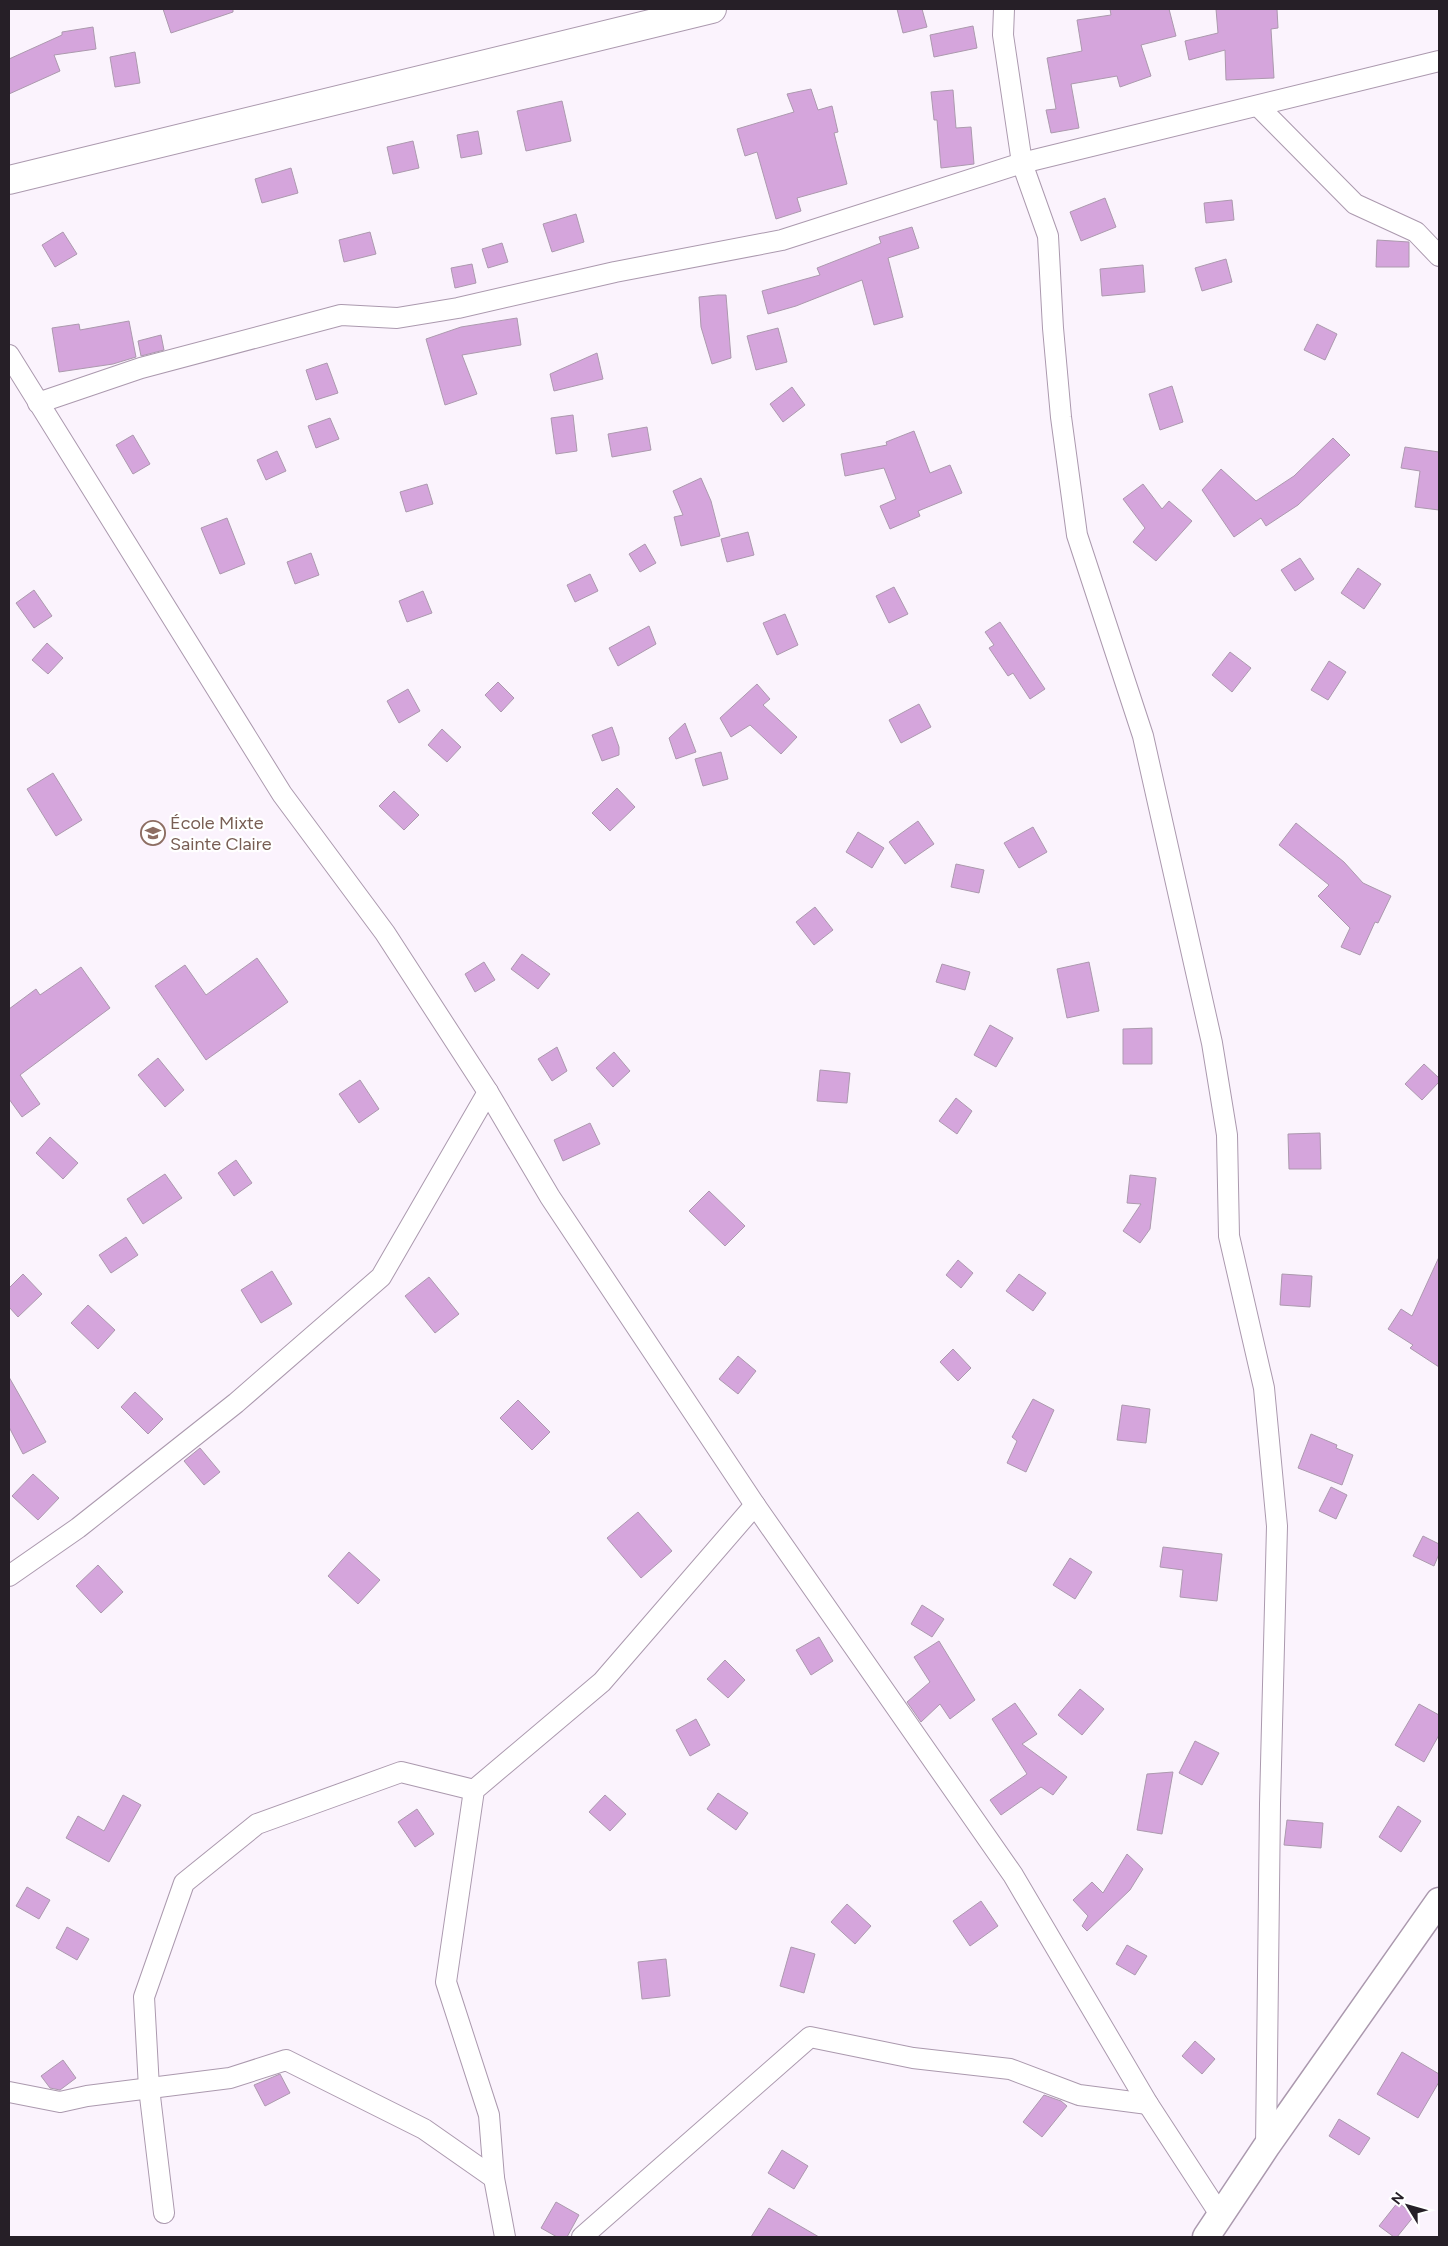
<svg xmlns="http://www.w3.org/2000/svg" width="1448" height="2246" viewBox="0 0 1448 2246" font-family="Figtree,sans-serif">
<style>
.building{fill:#d5a5dc;stroke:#ac99ae}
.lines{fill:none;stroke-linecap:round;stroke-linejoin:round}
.minor-casing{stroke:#ab99ae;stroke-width:22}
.tertiary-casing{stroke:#ab99ae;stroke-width:29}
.primary-casing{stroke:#ab99ae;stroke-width:30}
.minor{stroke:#fff;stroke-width:20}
.tertiary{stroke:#fff;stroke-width:26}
.primary{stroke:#fff;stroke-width:28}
.labels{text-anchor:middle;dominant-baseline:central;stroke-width:4.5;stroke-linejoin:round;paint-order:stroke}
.education-label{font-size:18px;fill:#785e54;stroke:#fff;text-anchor:start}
</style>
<rect width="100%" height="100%" fill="#fbf3fd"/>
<g class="building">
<path d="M 163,9 L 233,9 L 233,12 L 171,33 Z"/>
<path d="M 897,9 L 922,9 L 927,27 L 903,33 Z"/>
<path d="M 1110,9 L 1169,9 L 1176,36 L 1141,45 L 1151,76 L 1120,87 L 1117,76 L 1071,84 L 1079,128 L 1051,133 L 1046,110 L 1056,109 L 1047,58 L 1082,51 L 1077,20 L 1111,15 Z"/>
<path d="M 1216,9 L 1277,9 L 1278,28 L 1271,29 L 1274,78 L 1226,80 L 1225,50 L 1189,60 L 1185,41 L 1218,33 Z"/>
<path d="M 973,26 L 977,48 L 934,57 L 930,35 Z"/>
<path d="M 93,27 L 96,49 L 54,55 L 60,71 L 9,94 L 9,59 L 62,35 L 62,32 Z"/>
<path d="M 135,52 L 140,83 L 115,87 L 110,57 Z"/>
<path d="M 811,89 L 818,110 L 832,106 L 838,132 L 834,133 L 847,184 L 797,198 L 801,211 L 776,219 L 757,152 L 745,156 L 737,129 L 794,112 L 787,94 Z"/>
<path d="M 953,90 L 956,128 L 971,127 L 974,164 L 941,168 L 937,120 L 934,120 L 931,92 Z"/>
<path d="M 562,101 L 571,141 L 526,151 L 517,111 Z"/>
<path d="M 478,131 L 482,154 L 461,158 L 457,135 Z"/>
<path d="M 413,141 L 419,168 L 393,174 L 387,147 Z"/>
<path d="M 291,168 L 298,193 L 262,203 L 255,179 Z"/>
<path d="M 1105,198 L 1116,227 L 1081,241 L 1070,212 Z"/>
<path d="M 1232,200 L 1234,220 L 1206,223 L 1204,203 Z"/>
<path d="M 576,214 L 584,242 L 552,252 L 543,224 Z"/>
<path d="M 912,227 L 919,248 L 888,258 L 903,317 L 874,325 L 862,280 L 796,306 L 768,314 L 762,291 L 820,275 L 817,268 L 881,243 L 879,237 Z"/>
<path d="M 63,232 L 77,254 L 55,267 L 42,245 Z"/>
<path d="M 370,232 L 376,254 L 344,262 L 339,240 Z"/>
<path d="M 1377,240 L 1409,242 L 1409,267 L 1376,267 Z"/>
<path d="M 502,243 L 508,262 L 488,268 L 482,249 Z"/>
<path d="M 1226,259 L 1232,282 L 1202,291 L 1195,268 Z"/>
<path d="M 472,264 L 476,283 L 455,288 L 451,268 Z"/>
<path d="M 1143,265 L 1145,292 L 1102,296 L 1100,269 Z"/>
<path d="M 718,295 L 726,295 L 731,358 L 712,364 L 701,327 L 699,297 Z"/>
<path d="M 517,318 L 521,345 L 462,355 L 477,394 L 445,405 L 426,339 L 461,327 Z"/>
<path d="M 129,321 L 136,357 L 113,364 L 59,372 L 52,328 L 79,324 L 80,330 Z"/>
<path d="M 1317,324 L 1337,334 L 1325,360 L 1304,350 Z"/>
<path d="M 778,328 L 787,362 L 756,370 L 747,336 Z"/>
<path d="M 161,335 L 164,350 L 141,356 L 138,341 Z"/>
<path d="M 597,353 L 603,379 L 554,391 L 550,374 Z"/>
<path d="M 327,363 L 338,393 L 316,400 L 306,370 Z"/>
<path d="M 1172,386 L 1183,422 L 1160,430 L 1149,394 Z"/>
<path d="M 792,387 L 805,405 L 783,422 L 770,404 Z"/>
<path d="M 573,415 L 577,451 L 556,454 L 551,418 Z"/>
<path d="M 330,418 L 339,439 L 316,448 L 308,426 Z"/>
<path d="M 647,427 L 651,450 L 612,457 L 608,434 Z"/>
<path d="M 914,431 L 930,473 L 950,465 L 962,493 L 918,511 L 920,516 L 890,529 L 880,506 L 896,499 L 884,468 L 845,476 L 841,454 L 887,445 L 886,442 Z"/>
<path d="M 133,435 L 150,464 L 133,474 L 116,445 Z"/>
<path d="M 1333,438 L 1350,455 L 1298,505 L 1266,526 L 1261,518 L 1234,537 L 1202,490 L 1221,469 L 1256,501 L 1294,476 Z"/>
<path d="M 1405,447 L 1439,452 L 1439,510 L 1415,507 L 1420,471 L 1401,468 Z"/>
<path d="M 277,451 L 286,471 L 266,480 L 257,460 Z"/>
<path d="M 701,478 L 711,501 L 720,536 L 681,546 L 674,517 L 683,515 L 673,491 Z"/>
<path d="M 427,484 L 433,504 L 406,512 L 400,492 Z"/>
<path d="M 1143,484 L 1162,509 L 1169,501 L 1192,521 L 1156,561 L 1133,542 L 1145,528 L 1123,499 Z"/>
<path d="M 227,518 L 245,564 L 220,574 L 201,528 Z"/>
<path d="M 748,532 L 754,555 L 727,562 L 721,539 Z"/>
<path d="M 645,544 L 656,563 L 640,572 L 629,554 Z"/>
<path d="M 311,553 L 319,575 L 295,584 L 287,562 Z"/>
<path d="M 1300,558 L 1314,579 L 1295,591 L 1281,570 Z"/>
<path d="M 1358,568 L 1381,584 L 1364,609 L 1341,593 Z"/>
<path d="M 590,574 L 598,591 L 575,602 L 567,585 Z"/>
<path d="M 894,587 L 908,614 L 889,623 L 876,596 Z"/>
<path d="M 34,590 L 52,616 L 34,628 L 16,603 Z"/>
<path d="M 423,591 L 432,613 L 407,622 L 399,601 Z"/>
<path d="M 785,614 L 798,645 L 777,655 L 763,623 Z"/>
<path d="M 1000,622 L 1045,689 L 1030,699 L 1013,673 L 1008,676 L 989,648 L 994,645 L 985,632 Z"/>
<path d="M 649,626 L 656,644 L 618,666 L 609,648 Z"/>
<path d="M 47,643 L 63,658 L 48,674 L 32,660 Z"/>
<path d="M 1230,652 L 1251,668 L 1232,692 L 1212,675 Z"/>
<path d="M 1329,661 L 1346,672 L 1328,700 L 1311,690 Z"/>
<path d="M 498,682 L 514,698 L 501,712 L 485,695 Z"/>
<path d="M 757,684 L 770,699 L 763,705 L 797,737 L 781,754 L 750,725 L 731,737 L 720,718 Z"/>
<path d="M 408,689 L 420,711 L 399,723 L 387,701 Z"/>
<path d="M 919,704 L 931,727 L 901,743 L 889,720 Z"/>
<path d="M 685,723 L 696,752 L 676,759 L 669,738 Z"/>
<path d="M 612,727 L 619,747 L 619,755 L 602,761 L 592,735 Z"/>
<path d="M 442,729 L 461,747 L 447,762 L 428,745 Z"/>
<path d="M 721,752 L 728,779 L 703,786 L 695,759 Z"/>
<path d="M 53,773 L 82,820 L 56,836 L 27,789 Z"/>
<path d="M 617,788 L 635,807 L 610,831 L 592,813 Z"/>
<path d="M 394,791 L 419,815 L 404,830 L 379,806 Z"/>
<path d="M 918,821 L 934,844 L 905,864 L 889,842 Z"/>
<path d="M 1296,823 L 1344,862 L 1363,883 L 1391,896 L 1378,923 L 1375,922 L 1360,955 L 1341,947 L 1350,928 L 1318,896 L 1329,885 L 1279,845 Z"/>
<path d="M 1033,827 L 1047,852 L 1019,868 L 1004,843 Z"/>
<path d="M 858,832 L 884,848 L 872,868 L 846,852 Z"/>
<path d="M 956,864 L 984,870 L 979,893 L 951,887 Z"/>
<path d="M 815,907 L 833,930 L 814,945 L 796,922 Z"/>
<path d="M 522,954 L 550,974 L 538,989 L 511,969 Z"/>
<path d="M 257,958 L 288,1002 L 206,1060 L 155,986 L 185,965 L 206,995 Z"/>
<path d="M 484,962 L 495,980 L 475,992 L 465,974 Z"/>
<path d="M 1089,962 L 1099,1011 L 1067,1018 L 1057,969 Z"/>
<path d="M 942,964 L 970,972 L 965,990 L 936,982 Z"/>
<path d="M 81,967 L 110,1008 L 20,1075 L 40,1104 L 22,1117 L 9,1099 L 9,1009 L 36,989 L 40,995 Z"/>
<path d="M 990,1025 L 1013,1038 L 996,1067 L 974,1055 Z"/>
<path d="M 1152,1028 L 1152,1064 L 1123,1064 L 1123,1029 Z"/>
<path d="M 557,1047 L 567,1071 L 552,1081 L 538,1059 Z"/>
<path d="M 614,1052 L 630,1071 L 613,1087 L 596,1068 Z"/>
<path d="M 158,1058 L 184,1090 L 165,1107 L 138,1075 Z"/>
<path d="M 1424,1064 L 1439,1078 L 1439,1082 L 1422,1100 L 1405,1084 Z"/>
<path d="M 820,1070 L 850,1073 L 847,1103 L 817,1101 Z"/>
<path d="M 360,1080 L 379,1109 L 359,1123 L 339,1094 Z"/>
<path d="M 956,1098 L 972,1111 L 957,1134 L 939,1121 Z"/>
<path d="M 590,1123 L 600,1144 L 563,1161 L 554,1140 Z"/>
<path d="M 1320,1133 L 1321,1169 L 1289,1169 L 1288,1134 Z"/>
<path d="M 50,1137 L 78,1163 L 63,1179 L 36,1153 Z"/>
<path d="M 236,1160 L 252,1183 L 234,1196 L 218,1173 Z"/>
<path d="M 165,1174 L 182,1198 L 143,1224 L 127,1199 Z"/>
<path d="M 1130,1175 L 1156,1178 L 1150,1229 L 1140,1243 L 1123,1231 L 1141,1204 L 1127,1203 Z"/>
<path d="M 709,1191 L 745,1226 L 725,1246 L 689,1211 Z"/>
<path d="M 126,1237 L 138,1255 L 111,1273 L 99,1255 Z"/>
<path d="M 1439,1257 L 1439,1367 L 1410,1348 L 1413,1345 L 1388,1329 L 1401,1309 L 1412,1316 Z"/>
<path d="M 958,1260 L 973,1273 L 961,1288 L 946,1275 Z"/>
<path d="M 272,1271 L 292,1304 L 261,1323 L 241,1290 Z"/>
<path d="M 23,1274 L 42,1294 L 18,1317 L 9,1307 L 9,1288 Z"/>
<path d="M 1019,1274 L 1046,1293 L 1033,1311 L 1006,1291 Z"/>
<path d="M 1282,1274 L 1312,1276 L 1310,1307 L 1280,1305 Z"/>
<path d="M 429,1277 L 459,1314 L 435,1333 L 405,1296 Z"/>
<path d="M 88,1305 L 115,1330 L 98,1349 L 71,1323 Z"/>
<path d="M 953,1349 L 971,1368 L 958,1381 L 940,1362 Z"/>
<path d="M 738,1356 L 756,1371 L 738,1394 L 719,1379 Z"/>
<path d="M 9,1377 L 46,1442 L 23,1454 L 9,1427 Z"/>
<path d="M 135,1392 L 163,1419 L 148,1434 L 121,1407 Z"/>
<path d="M 1033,1399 L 1054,1410 L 1026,1472 L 1007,1463 L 1017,1441 L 1012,1437 Z"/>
<path d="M 518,1400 L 550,1432 L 532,1450 L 500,1418 Z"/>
<path d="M 1122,1405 L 1150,1409 L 1146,1443 L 1117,1440 Z"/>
<path d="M 1311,1434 L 1337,1445 L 1336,1448 L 1353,1455 L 1342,1485 L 1298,1468 Z"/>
<path d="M 200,1448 L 220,1472 L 204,1485 L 184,1461 Z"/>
<path d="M 33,1474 L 59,1498 L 38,1520 L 12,1496 Z"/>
<path d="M 1331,1487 L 1347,1495 L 1336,1519 L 1319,1511 Z"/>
<path d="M 638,1512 L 672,1551 L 641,1578 L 607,1538 Z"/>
<path d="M 1423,1536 L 1439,1544 L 1439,1554 L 1434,1566 L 1413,1556 Z"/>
<path d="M 1163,1547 L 1222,1554 L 1217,1601 L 1180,1597 L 1183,1570 L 1160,1567 Z"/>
<path d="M 349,1552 L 380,1580 L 358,1604 L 328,1576 Z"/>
<path d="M 1070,1558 L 1092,1572 L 1075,1599 L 1053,1585 Z"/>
<path d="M 98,1565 L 123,1592 L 101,1613 L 76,1586 Z"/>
<path d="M 922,1605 L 944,1619 L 932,1637 L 911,1624 Z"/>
<path d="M 819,1637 L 833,1661 L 811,1675 L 796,1650 Z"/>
<path d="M 939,1641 L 975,1700 L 950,1719 L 940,1704 L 921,1722 L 907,1702 L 930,1682 L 914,1657 Z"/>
<path d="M 725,1660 L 745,1680 L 728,1698 L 707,1679 Z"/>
<path d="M 1080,1689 L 1104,1709 L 1082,1735 L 1058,1715 Z"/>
<path d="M 1015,1703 L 1037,1734 L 1022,1744 L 1067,1777 L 1053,1795 L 1041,1787 L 1001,1815 L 990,1800 L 1027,1774 L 992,1719 Z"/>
<path d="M 1419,1704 L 1439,1715 L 1439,1735 L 1424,1762 L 1395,1745 Z"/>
<path d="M 696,1719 L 710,1745 L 690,1756 L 676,1730 Z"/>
<path d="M 1195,1741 L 1219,1753 L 1202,1785 L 1179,1773 Z"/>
<path d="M 1173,1772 L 1162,1834 L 1137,1830 L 1147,1774 Z"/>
<path d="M 718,1793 L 748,1813 L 736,1830 L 707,1809 Z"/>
<path d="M 123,1795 L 141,1805 L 109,1862 L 66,1838 L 78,1816 L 104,1831 Z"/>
<path d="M 605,1795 L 626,1814 L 610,1831 L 589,1812 Z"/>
<path d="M 1398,1806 L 1421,1821 L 1401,1852 L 1379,1837 Z"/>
<path d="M 417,1809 L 434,1834 L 415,1847 L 398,1822 Z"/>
<path d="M 1287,1820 L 1323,1823 L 1321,1848 L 1284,1845 Z"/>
<path d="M 1127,1854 L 1143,1869 L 1130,1890 L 1087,1931 L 1082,1926 L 1088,1916 L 1073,1900 L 1092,1882 L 1103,1893 Z"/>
<path d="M 27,1887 L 50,1900 L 39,1919 L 16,1906 Z"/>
<path d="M 981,1901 L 998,1926 L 970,1946 L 953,1921 Z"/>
<path d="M 847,1904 L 871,1926 L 855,1944 L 831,1922 Z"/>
<path d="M 67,1927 L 89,1939 L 77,1960 L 56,1948 Z"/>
<path d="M 1127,1945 L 1147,1956 L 1135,1975 L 1116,1964 Z"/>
<path d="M 791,1947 L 815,1954 L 804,1993 L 780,1986 Z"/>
<path d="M 666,1959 L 670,1996 L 642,1999 L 638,1962 Z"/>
<path d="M 1195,2041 L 1215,2059 L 1202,2074 L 1182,2056 Z"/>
<path d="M 1402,2052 L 1439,2074 L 1439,2082 L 1418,2118 L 1377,2094 Z"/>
<path d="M 63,2060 L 76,2078 L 60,2090 L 50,2088 L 41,2076 Z"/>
<path d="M 280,2074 L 290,2093 L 265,2106 L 254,2085 Z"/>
<path d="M 1044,2095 L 1061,2101 L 1067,2106 L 1042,2137 L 1023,2122 Z"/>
<path d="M 1339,2119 L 1370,2138 L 1359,2155 L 1329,2136 Z"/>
<path d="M 782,2150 L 808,2166 L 794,2189 L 768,2173 Z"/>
<path d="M 556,2202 L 579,2215 L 567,2237 L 557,2237 L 541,2228 Z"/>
<path d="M 1398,2202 L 1414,2216 L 1397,2237 L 1394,2237 L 1379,2226 Z"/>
<path d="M 769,2208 L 819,2237 L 751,2237 Z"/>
</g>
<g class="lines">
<defs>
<g id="minor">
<path d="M 1004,9 L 1003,35 L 1022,163 L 1048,236 L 1053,328 L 1061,417 L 1077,535 L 1143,736 L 1212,1043 L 1227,1135 L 1229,1236 L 1264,1388 L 1277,1526 L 1270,1804 L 1266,2147"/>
<path d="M 1258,106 L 1355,204 L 1416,232 L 1439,256"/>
<path d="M 9,355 L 282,794 L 385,933 L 488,1092 L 550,1197 L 755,1505 L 1013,1875 L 1148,2104 L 1221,2216"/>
<path d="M 38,403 L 141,368 L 341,315 L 397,318 L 458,308 L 615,272 L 782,240 L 1022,163 L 1439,61"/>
<path d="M 9,1576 L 78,1528 L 236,1403 L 381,1277 L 488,1092"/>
<path d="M 9,2092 L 60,2102 L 87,2096 L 230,2078 L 286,2060 L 424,2129 L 494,2178"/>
<path d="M 164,2213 L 149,2088 L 144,1997 L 184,1883 L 257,1824 L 401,1772 L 474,1790"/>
<path d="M 505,2237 L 494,2178 L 489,2115 L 446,1982 L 474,1790 L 602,1682 L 755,1505"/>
<path d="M 582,2237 L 810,2037 L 913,2058 L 1010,2069 L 1079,2095 L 1148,2104"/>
</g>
<path id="tertiary" d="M 1206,2237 L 1266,2147 L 1439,1901"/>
<path id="primary" d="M 9,180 L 712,9"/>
</defs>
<use href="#minor" class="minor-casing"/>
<use href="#tertiary" class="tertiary-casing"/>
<use href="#primary" class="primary-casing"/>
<use href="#minor" class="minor"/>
<use href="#tertiary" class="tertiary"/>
<use href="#primary" class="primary"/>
</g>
<defs>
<symbol id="school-ring" viewBox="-11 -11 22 22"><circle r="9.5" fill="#fff" stroke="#8d6e63" stroke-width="1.5"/><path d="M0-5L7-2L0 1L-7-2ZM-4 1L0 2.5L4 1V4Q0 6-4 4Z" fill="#8d6e63"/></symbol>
</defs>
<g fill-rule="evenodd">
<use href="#school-ring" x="139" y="819" width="28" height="28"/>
</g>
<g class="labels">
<g class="education-label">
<text x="170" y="823">École Mixte<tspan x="170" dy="21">Sainte Claire</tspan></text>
</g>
</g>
<rect width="1448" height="2246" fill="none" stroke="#261f27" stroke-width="20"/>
<g transform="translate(1408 2206) rotate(307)" stroke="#ffffff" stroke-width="4" paint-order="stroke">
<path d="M0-4L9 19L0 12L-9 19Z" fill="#261f27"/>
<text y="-8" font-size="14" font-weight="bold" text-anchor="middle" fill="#261f27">N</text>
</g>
</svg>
